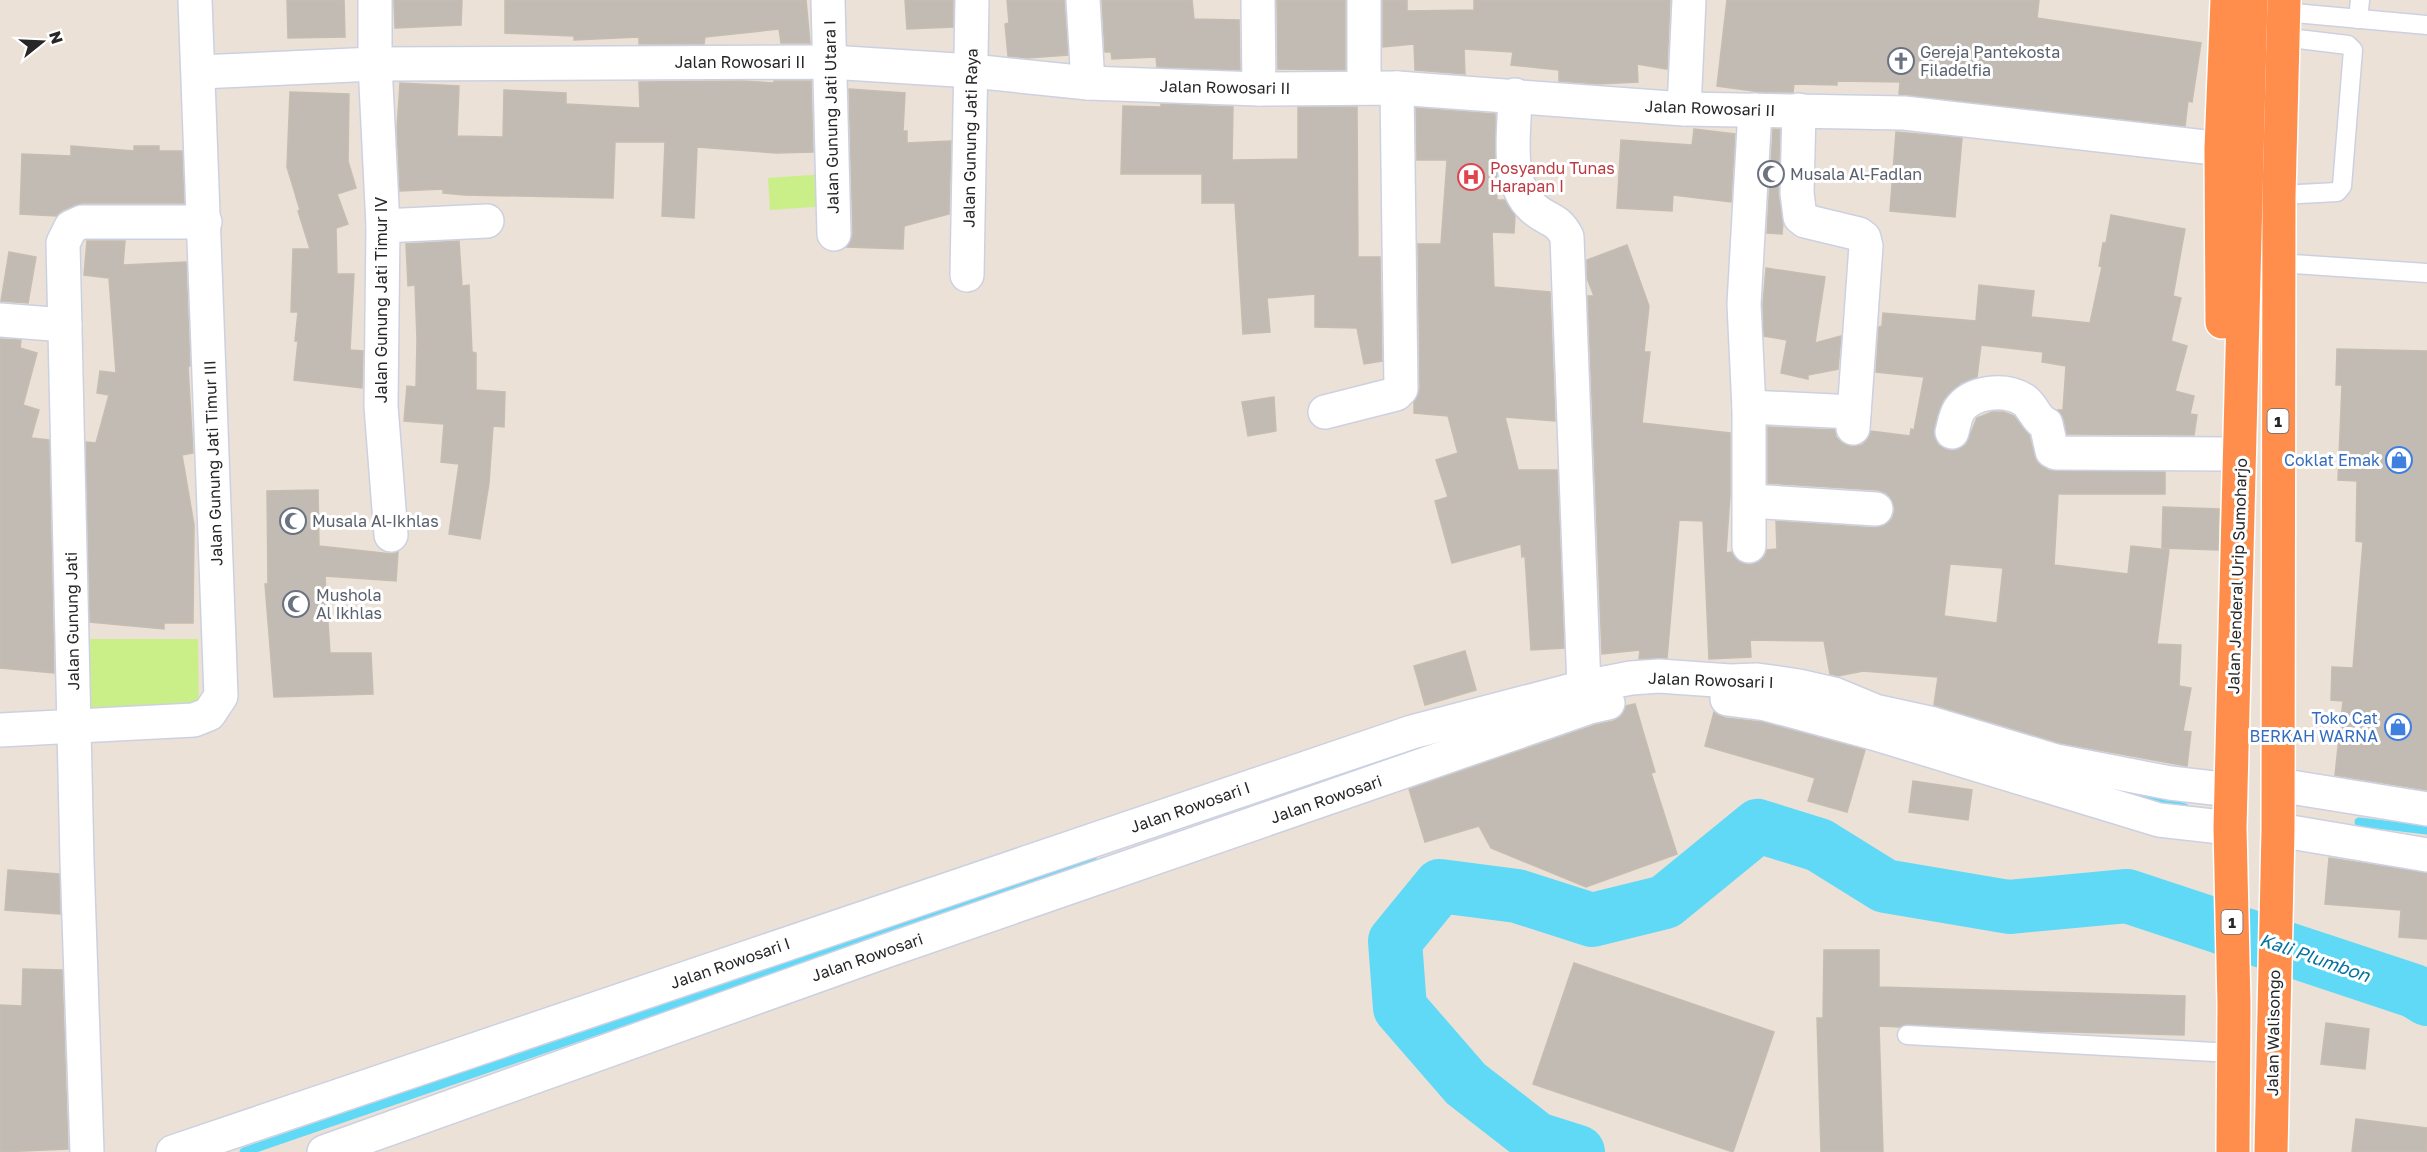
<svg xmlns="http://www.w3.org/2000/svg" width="2427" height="1152" viewBox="0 0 2427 1152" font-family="'Golos Text',sans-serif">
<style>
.pitch{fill:#cbef88}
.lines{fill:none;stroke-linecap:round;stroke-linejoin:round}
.stream{stroke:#60d9f7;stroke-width:9}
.river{stroke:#60d9f7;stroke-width:54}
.building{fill:#c2bbb4;stroke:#c6bdb1;stroke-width:1.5;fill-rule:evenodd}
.lane-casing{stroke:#ccd1e2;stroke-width:21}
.street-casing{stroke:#ccd1e2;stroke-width:36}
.highway-casing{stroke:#fff;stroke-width:36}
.lane{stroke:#fff;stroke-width:18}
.street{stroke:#fff;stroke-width:33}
.highway{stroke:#ff8e4d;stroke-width:33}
.labels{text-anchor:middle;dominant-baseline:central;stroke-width:6;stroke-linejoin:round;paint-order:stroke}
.shield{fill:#fff;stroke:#686868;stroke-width:1.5}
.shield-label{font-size:15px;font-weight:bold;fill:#272727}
.worship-label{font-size:16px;fill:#5b616d;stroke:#fff;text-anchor:start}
.street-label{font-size:16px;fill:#272727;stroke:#fff}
.health-label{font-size:16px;fill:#be3a42;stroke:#fff;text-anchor:start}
.shop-label{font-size:16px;fill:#366cbe;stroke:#fff;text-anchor:end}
.water-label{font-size:18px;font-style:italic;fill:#03739e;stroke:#fff}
</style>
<rect width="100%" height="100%" fill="#ebe1d6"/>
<g class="pitch">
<path d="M 825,174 L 827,206 L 770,210 L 768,178 Z"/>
<path d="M 84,639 L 198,639 L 199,714 L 84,715 Z"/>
</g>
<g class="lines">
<g class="stream">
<path d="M 2124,790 L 2185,808"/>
<path d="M 2359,822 L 2427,830"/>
<path d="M 244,1152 L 962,905 L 1092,858"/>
</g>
<path class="river" d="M 1578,1152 L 1537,1139 L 1466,1084 L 1400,1008 L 1395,941 L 1440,886 L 1517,896 L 1592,920 L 1665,902 L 1758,826 L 1819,845 L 1885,886 L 2009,907 L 2127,896 L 2414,991 L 2427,999"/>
</g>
<g class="building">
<path d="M 287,0 L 344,0 L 345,37 L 288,38 Z"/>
<path d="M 394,0 L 462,0 L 461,25 L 395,28 Z"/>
<path d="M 505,0 L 806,0 L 810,43 L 781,43 L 779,29 L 705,37 L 704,44 L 639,44 L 639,37 L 574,40 L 574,36 L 505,33 Z"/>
<path d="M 905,0 L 953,0 L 953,27 L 907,29 Z"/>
<path d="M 1007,0 L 1064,0 L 1068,55 L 1027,58 L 1008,56 L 1005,24 L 1009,23 Z"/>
<path d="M 1102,0 L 1192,0 L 1194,19 L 1239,20 L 1240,70 L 1157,67 L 1156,57 L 1112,59 L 1111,52 L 1105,52 Z"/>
<path d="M 1277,0 L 1345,0 L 1345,70 L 1278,69 Z"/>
<path d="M 1383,0 L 1407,0 L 1407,11 L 1474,10 L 1474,0 L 1670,0 L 1667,69 L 1637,64 L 1638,82 L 1597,84 L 1559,81 L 1559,70 L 1511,65 L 1513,52 L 1464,49 L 1465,74 L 1415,70 L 1414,44 L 1383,47 Z"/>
<path d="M 1727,0 L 2039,0 L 2037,18 L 2201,43 L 2192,102 L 2188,101 L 2185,126 L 1899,94 L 1900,82 L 1837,81 L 1837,85 L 1794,84 L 1793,92 L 1761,92 L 1717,86 Z"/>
<path d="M 742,81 L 774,83 L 774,81 L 811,81 L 813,152 L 776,153 L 697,147 L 694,218 L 662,216 L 665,142 L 615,142 L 613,198 L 465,195 L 443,193 L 443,189 L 400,191 L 397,128 L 400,83 L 459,86 L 457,136 L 503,137 L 504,90 L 566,93 L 566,104 L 640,108 L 639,82 Z"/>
<path d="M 849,89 L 905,93 L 903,131 L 907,131 L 907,143 L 951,141 L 949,214 L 904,226 L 903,249 L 847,247 L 853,234 Z"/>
<path d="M 290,92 L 349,94 L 348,161 L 356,188 L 337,194 L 348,224 L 336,228 L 337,274 L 354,274 L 350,350 L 363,351 L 362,388 L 294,380 L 298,341 L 295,341 L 298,312 L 291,312 L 293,249 L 310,249 L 298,211 L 300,210 L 287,167 Z"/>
<path d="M 1161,104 L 1233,107 L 1232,160 L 1298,159 L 1298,107 L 1357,107 L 1358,257 L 1380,257 L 1382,361 L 1364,364 L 1357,328 L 1315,327 L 1315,294 L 1267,298 L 1270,332 L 1243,334 L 1235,203 L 1202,203 L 1202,174 L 1121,174 L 1123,106 L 1161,107 Z"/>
<path d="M 1416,108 L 1495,114 L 1497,200 L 1505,200 L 1515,215 L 1514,233 L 1492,232 L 1494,287 L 1550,292 L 1555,421 L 1505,417 L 1518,470 L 1557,470 L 1564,648 L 1531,650 L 1525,556 L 1522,557 L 1521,544 L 1452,563 L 1435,501 L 1448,497 L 1436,460 L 1458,453 L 1448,416 L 1414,413 L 1414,402 L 1420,389 L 1418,244 L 1441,244 L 1447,160 L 1417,160 Z"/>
<path d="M 1694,129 L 1735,134 L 1731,202 L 1673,195 L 1672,211 L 1617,208 L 1621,140 L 1692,145 Z"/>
<path d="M 1773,129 L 1780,129 L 1778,193 L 1783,222 L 1782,234 L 1767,233 Z"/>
<path d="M 1896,132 L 1962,138 L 1955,217 L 1890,211 Z"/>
<path d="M 71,146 L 134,151 L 134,146 L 159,146 L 159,151 L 182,151 L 184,203 L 82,203 L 63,210 L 57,216 L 20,214 L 22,154 L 71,156 Z"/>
<path d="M 2111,215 L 2185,229 L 2173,296 L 2181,298 L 2171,341 L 2187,346 L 2175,391 L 2194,396 L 2190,414 L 2197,415 L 2194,435 L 2067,434 L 2064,420 L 2058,410 L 2063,410 L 2066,366 L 2042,362 L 2043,352 L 1981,345 L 1977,377 L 1961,383 L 1945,398 L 1937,416 L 1934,436 L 1938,445 L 1947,450 L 1957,450 L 1966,445 L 1977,418 L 1992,412 L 2004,412 L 2014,416 L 2029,435 L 2037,462 L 2048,470 L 2165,472 L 2165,494 L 2058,494 L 2054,565 L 2128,574 L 2131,546 L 2169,550 L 2157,644 L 2181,645 L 2179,686 L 2191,688 L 2183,731 L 2191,732 L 2187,766 L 2060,743 L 1934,705 L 1938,677 L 1863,671 L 1838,676 L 1830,674 L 1824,641 L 1750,640 L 1751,657 L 1709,659 L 1703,521 L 1679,520 L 1667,658 L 1639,659 L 1640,650 L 1602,654 L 1588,296 L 1594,296 L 1587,278 L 1587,260 L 1627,245 L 1649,306 L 1644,352 L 1650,352 L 1642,423 L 1730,433 L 1730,495 L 1726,553 L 1732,552 L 1739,562 L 1750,565 L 1759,562 L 1765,556 L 1767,550 L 1777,549 L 1776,521 L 1875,528 L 1885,525 L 1892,519 L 1895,510 L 1892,500 L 1886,493 L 1878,490 L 1768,483 L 1768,427 L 1835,430 L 1836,437 L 1842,443 L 1852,447 L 1862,445 L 1868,439 L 1871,431 L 1910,436 L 1911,429 L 1914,430 L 1924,377 L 1876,372 L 1879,327 L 1882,326 L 1883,313 L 1976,321 L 1979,285 L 2034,291 L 2031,317 L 2090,323 L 2102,267 L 2099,266 L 2103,243 L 2106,243 ZM 1950,564 L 2003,568 L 1997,623 L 1944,616 Z"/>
<path d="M 87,241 L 125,241 L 123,265 L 186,262 L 190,366 L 188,366 L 193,453 L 182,455 L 194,525 L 193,623 L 164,623 L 164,629 L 90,622 L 86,442 L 96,443 L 109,395 L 97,393 L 100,371 L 116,373 L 109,278 L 84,275 Z"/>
<path d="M 459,241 L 462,286 L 469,285 L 472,352 L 476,353 L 476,390 L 505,392 L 504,427 L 493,426 L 489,483 L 480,539 L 449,534 L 459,464 L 441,462 L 444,424 L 404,421 L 407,386 L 416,387 L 417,339 L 415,285 L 408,286 L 406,244 Z"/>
<path d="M 9,252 L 36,257 L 28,303 L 1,301 Z"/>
<path d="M 1766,268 L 1825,277 L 1815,343 L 1841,336 L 1838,369 L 1808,375 L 1808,379 L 1781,373 L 1787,340 L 1764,336 L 1763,304 Z"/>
<path d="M 0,339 L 21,340 L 20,348 L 37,353 L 23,405 L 39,410 L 31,438 L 49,440 L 54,673 L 0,668 Z"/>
<path d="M 2337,349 L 2427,351 L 2427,790 L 2335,775 L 2343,701 L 2331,700 L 2332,667 L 2353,668 L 2363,542 L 2356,541 L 2357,481 L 2338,480 L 2342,385 L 2336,385 Z"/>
<path d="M 1274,397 L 1276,431 L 1248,436 L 1242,402 Z"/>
<path d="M 318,490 L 319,546 L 392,554 L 398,552 L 396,581 L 325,576 L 330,653 L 371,653 L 373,694 L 274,697 L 265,584 L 268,584 L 267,491 Z"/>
<path d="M 2163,507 L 2219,509 L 2218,550 L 2162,548 Z"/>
<path d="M 1465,651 L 1476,690 L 1425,705 L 1414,666 Z"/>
<path d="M 1635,704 L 1655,772 L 1651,773 L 1677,854 L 1586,887 L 1491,848 L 1479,826 L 1425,842 L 1409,789 L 1595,725 L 1613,721 L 1621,716 L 1626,706 Z"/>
<path d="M 1714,712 L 1725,718 L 1762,722 L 1865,750 L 1847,812 L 1808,801 L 1815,778 L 1705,746 Z"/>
<path d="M 1913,781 L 1972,790 L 1968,820 L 1909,812 Z"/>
<path d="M 2329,858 L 2427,873 L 2427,939 L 2399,937 L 2401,910 L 2325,904 Z"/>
<path d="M 8,870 L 59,874 L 60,914 L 5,910 Z"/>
<path d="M 1824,950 L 1879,950 L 1879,987 L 2185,996 L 2184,1035 L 2031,1031 L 1908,1024 L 1900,1027 L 1879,1026 L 1883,1152 L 1821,1152 L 1817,1018 L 1823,1018 Z"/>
<path d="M 1574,963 L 1774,1032 L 1733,1152 L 1533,1084 Z"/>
<path d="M 23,969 L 62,970 L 68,1149 L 0,1152 L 0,1005 L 22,1006 Z"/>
<path d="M 2326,1023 L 2369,1029 L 2365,1069 L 2321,1064 Z"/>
<path d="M 2356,1119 L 2427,1128 L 2427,1152 L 2352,1152 Z"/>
</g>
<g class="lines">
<defs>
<g id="lane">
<path d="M 2283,12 L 2427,25"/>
<path d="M 2358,19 L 2360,0"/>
<path d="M 2279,195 L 2337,192 L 2342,186 L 2353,50 L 2348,45 L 2282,37"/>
<path d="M 2279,263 L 2427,273"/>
<path d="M 1907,1035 L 2233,1053"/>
</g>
<g id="street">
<path d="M 375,0 L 375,64 L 383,226 L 381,406 L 391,535"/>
<path d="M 828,0 L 834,234"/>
<path d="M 1083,0 L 1088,83"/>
<path d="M 1258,0 L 1259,89"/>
<path d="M 199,72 L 375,64 L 830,62 L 972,71 L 1088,83 L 1259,89 L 1397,88 L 1684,109 L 1904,113 L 2249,152"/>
<path d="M 1364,88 L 1364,0"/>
<path d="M 1515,95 C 1515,130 1504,181 1533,208 C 1547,221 1557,217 1567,237 L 1584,687"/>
<path d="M 1684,109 L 1689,0"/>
<path d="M 1799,110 L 1797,193 L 1800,217 L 1805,221 L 1859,234 L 1864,238 L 1866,246 L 1853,428"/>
<path d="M 383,226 L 487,221"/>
<path d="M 967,275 L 972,0"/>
<path d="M 0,320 L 65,325"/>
<path d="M 1749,407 L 1854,412"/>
<path d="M 1325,412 L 1396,394 L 1401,389 L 1397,88"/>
<path d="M 1952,432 C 1954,425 1955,417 1959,410 C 1972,391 2005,388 2024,400 C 2033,406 2035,419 2046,424 L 2052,451 L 2056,453 L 2229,454"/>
<path d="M 1750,501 L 1876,509"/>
<path d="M 1749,546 L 1749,409 L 1744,304 L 1755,110"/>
<path d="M 1727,699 L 1766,704 L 1873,733 L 2159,820 L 2230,828"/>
<path d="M 0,730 L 194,720 L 209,714 L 221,696 L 195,0"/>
<path d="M 2278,785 L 2427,809"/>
<path d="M 2278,830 L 2427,855"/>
<path d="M 87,1152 L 77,861 L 63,243 L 71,227 L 82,222 L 205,222"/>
<path d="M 173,1152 L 1412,732 L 1584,687 L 1631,678 L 1659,676 L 1730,681 L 1757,680 L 1799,686 L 1834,694 L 1875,711 L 1930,723 L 2056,761 L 2170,783 L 2231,790"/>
<path d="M 324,1152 L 883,952 L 1590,707 L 1608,703"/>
</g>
<g id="highway">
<path d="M 2222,322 L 2221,149 L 2227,0"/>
<path d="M 2233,1152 L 2234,1005 L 2230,828 L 2251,0"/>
<path d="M 2271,1152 L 2278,830 L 2279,195 L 2284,0"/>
</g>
</defs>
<use href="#lane" class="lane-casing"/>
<use href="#street" class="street-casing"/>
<use href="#highway" class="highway-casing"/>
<use href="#lane" class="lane"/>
<use href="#street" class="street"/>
<use href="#highway" class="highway"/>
</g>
<defs>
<symbol id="church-ring" viewBox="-11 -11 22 22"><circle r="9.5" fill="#fff" stroke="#6b7280" stroke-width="1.5"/><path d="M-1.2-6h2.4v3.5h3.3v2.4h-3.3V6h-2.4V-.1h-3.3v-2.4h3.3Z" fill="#6b7280"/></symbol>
<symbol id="mosque-ring" viewBox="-11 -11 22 22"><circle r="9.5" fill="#fff" stroke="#6b7280" stroke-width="1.5"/><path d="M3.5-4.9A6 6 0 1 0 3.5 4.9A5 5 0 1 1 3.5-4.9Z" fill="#6b7280"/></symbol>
<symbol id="hospital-ring" viewBox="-11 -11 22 22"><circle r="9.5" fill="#fff" stroke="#e0444e" stroke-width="1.5"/><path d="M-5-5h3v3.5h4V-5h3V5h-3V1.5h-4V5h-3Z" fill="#e0444e"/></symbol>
<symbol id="shop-ring" viewBox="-11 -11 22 22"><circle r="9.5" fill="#fff" stroke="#3f7fe0" stroke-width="1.5"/><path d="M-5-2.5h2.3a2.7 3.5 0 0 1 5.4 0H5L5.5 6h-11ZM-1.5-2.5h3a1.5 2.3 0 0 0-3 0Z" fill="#3f7fe0"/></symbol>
</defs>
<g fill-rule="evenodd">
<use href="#church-ring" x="1886" y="46" width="30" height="30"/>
<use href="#mosque-ring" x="1756" y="159" width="30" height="30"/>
<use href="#hospital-ring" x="1456" y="162" width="30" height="30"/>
<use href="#shop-ring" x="2384" y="445" width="30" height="30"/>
<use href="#mosque-ring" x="278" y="506" width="30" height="30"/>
<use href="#mosque-ring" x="281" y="589" width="30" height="30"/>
<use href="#shop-ring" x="2383" y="712" width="30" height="30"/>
</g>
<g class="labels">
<g class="shield">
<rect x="2267.5" y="409" width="21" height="24" rx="4.5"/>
<rect x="2221.5" y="910" width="21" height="24" rx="4.5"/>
</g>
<g class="shield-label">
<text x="2278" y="421">1</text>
<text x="2232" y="922">1</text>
</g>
<g class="worship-label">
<text x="1920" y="52">Gereja Pantekosta<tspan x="1920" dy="18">Filadelfia</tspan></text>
<text x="1790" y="174">Musala Al-Fadlan</text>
<text x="312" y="521">Musala Al-Ikhlas</text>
<text x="316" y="595">Mushola<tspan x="316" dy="18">Al Ikhlas</tspan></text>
</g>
<g class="street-label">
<text x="740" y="62">Jalan Rowosari II</text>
<text transform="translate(1225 87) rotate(1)">Jalan Rowosari II</text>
<text transform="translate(1710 108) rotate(2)">Jalan Rowosari II</text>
<text transform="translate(831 117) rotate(-91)">Jalan Gunung Jati Utara I</text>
<text transform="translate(970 138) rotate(-89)">Jalan Gunung Jati Raya</text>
<text transform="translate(381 300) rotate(-90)">Jalan Gunung Jati Timur IV</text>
<text transform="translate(213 463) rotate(-92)">Jalan Gunung Jati Timur III</text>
<text transform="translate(2237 576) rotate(-88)">Jalan Jenderal Urip Sumoharjo</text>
<text transform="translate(72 621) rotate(-91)">Jalan Gunung Jati</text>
<text transform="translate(1711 680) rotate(2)">Jalan Rowosari I</text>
<text transform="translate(1326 799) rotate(-19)">Jalan Rowosari</text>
<text transform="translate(1190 807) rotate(-19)">Jalan Rowosari I</text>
<text transform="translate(867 957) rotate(-19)">Jalan Rowosari</text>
<text transform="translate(730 963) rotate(-19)">Jalan Rowosari I</text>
<text transform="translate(2273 1033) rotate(-89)">Jalan Walisongo</text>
</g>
<g class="health-label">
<text x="1490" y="168">Posyandu Tunas<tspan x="1490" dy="18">Harapan I</tspan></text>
</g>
<g class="shop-label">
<text x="2380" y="460">Coklat Emak</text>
<text x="2378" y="718">Toko Cat<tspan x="2378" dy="18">BERKAH WARNA</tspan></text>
</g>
<g class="water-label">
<text transform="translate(2315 957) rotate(19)">Kali Plumbon</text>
</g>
</g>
<g transform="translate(42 42) rotate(72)" stroke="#ffffff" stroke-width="4.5" paint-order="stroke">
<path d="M0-4.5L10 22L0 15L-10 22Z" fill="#272727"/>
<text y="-9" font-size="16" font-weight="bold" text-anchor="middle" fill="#272727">N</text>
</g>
</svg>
